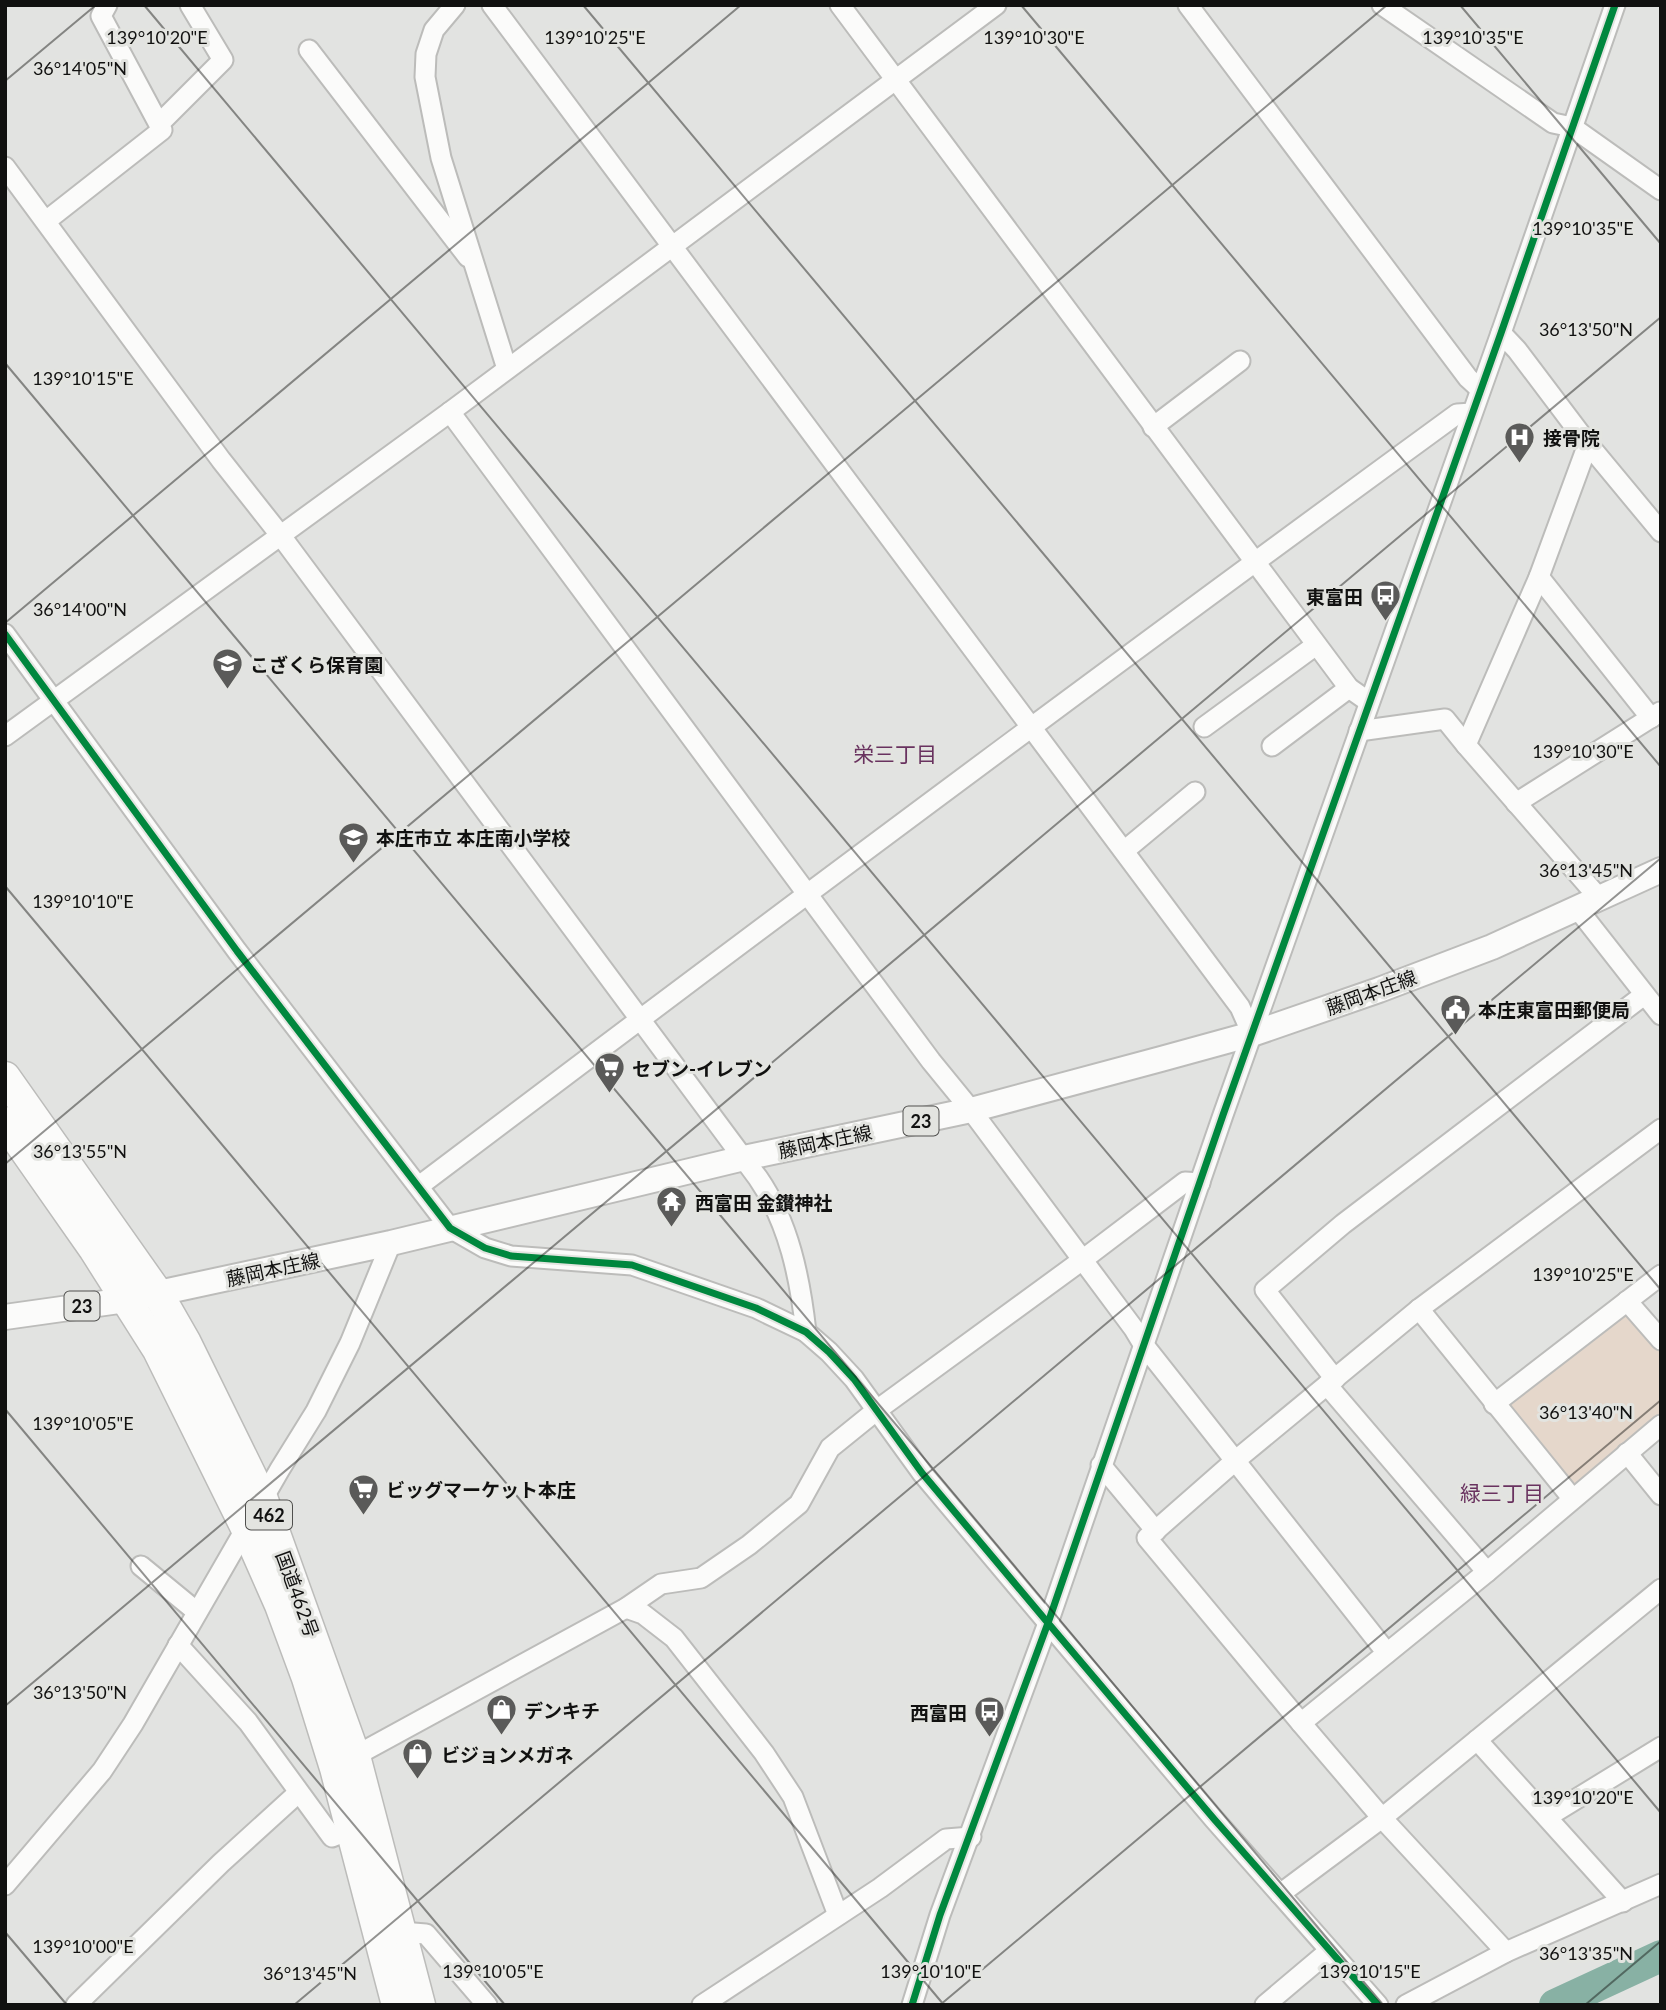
<svg xmlns="http://www.w3.org/2000/svg" width="1666" height="2010" viewBox="0 0 1666 2010" font-family="Lato,'Noto Sans JP',sans-serif">
<style>
.green{fill:#e5d7cb}
.lines{fill:none;stroke-linecap:round;stroke-linejoin:round}
.river{stroke:#88b1a4;stroke-width:32}
.minor-casing{stroke:#bcbcba;stroke-width:23}
.major-casing{stroke:#bcbcba;stroke-width:28}
.highway-casing{stroke:#bcbcba;stroke-width:33}
.minor{stroke:#fbfbfa;stroke-width:19}
.major{stroke:#fbfbfa;stroke-width:24}
.highway{stroke:#fbfbfa;stroke-width:30}
.cycleway-casing{stroke:#e3e4e0;stroke-width:11}
.cycleway{stroke:#00873e;stroke-width:7}
.ticks{fill:none;stroke:#111110;stroke-width:2;stroke-opacity:0.45}
.labels{text-anchor:middle;dominant-baseline:central;stroke-width:6;stroke-linejoin:round;paint-order:stroke}
.shield{fill:#e3e4e0;stroke:#50504e;stroke-width:2}
.shield-label{font-size:18px;font-weight:bold;fill:#111110}
.poi-label{font-size:19px;font-weight:bold;fill:#111110;stroke:#e3e4e0;text-anchor:start}
.street-label{font-size:19px;fill:#111110;stroke:#e3e4e0}
.neighbourhood-label{font-size:21px;fill:#69325f;stroke:#e3e4e0}
.ticks-label{font-size:18px;text-anchor:middle;fill:#111110;stroke:#e3e4e0;stroke-width:6;stroke-linejoin:round;paint-order:stroke}
</style>
<rect width="100%" height="100%" fill="#e2e3e1"/>
<path class="green" d="M 1623,1313 L 1630,1313 L 1661,1349 L 1661,1416 L 1579,1484 L 1571,1482 L 1509,1409 L 1511,1400 Z"/>
<g class="lines">
<path class="river" d="M 1555,2005 L 1661,1956"/>
<defs>
<g id="minor">
<path d="M 455,5 L 434,30 L 426,54 L 425,77 L 441,158 L 507,369"/>
<path d="M 492,5 L 1240,1007 L 1252,1034"/>
<path d="M 840,5 L 1349,688 L 1369,702"/>
<path d="M 1188,5 L 1468,378 L 1480,389"/>
<path d="M 1382,5 L 1553,123 L 1572,127 L 1661,190"/>
<path d="M 309,50 L 468,257"/>
<path d="M 159,124 L 223,60 L 190,5"/>
<path d="M 5,167 L 221,460 L 281,536 L 758,1178 C 789,1223 800,1278 806,1332"/>
<path d="M 46,221 L 162,130 L 101,16 L 107,5"/>
<path d="M 1501,333 L 1517,350 L 1588,444 L 1661,532"/>
<path d="M 450,412 L 931,1061 L 971,1110 L 1134,1329 L 1143,1344 L 1387,1653"/>
<path d="M 1153,427 L 1240,361"/>
<path d="M 1539,577 L 1651,718"/>
<path d="M 5,634 L 237,951 L 450,1228 L 485,1248 L 511,1256 L 632,1265 L 756,1308 L 806,1332 L 829,1352 L 854,1379 L 922,1473 L 1048,1623 L 1214,1819 L 1378,2005"/>
<path d="M 1204,727 L 1316,645"/>
<path d="M 1359,731 L 1445,719 L 1466,745 L 1599,898"/>
<path d="M 5,736 L 450,412 L 996,5"/>
<path d="M 1466,745 L 1539,577 L 1588,444"/>
<path d="M 1272,746 L 1349,688"/>
<path d="M 1516,803 L 1660,712"/>
<path d="M 1124,851 L 1195,792"/>
<path d="M 1577,908 L 1661,1015"/>
<path d="M 419,1186 C 763,926 1109,668 1457,414 L 1472,413"/>
<path d="M 1627,1301 L 1661,1340"/>
<path d="M 1419,1309 L 1572,1498"/>
<path d="M 1335,1379 L 1265,1290 L 1343,1224 L 1644,995"/>
<path d="M 1327,1385 L 1487,1572"/>
<path d="M 1494,1404 L 1661,1275"/>
<path d="M 1627,1453 L 1661,1495"/>
<path d="M 1101,1465 L 1156,1531"/>
<path d="M 141,1566 L 197,1612"/>
<path d="M 626,1608 L 643,1614 L 674,1638 L 764,1753 L 793,1797 L 838,1915"/>
<path d="M 178,1645 L 248,1722 L 332,1837 L 352,1829"/>
<path d="M 1301,1723 L 1487,1572 L 1661,1425"/>
<path d="M 1477,1740 L 1623,1902"/>
<path d="M 355,1756 L 626,1608 L 661,1584 L 701,1578 L 749,1545 L 799,1504 L 830,1448 L 877,1410 L 1081,1261 L 1185,1182 L 1200,1183"/>
<path d="M 1547,1817 L 1661,1747"/>
<path d="M 5,1885 L 102,1771 L 133,1724 L 280,1469 L 316,1411 L 350,1343 L 391,1243"/>
<path d="M 1280,1894 L 1382,1818 L 1661,1589"/>
<path d="M 401,1932 L 426,1934 L 487,2005"/>
<path d="M 1506,1952 L 1382,1818 L 1301,1723 L 1147,1538 L 1236,1460 L 1419,1309 L 1661,1129"/>
<path d="M 76,2005 L 221,1863 L 298,1793"/>
<path d="M 702,2005 L 880,1888 L 946,1839 L 971,1837"/>
<path d="M 912,2005 L 940,1915 L 1048,1623 L 1223,1115 L 1501,333 L 1615,5"/>
<path d="M 1265,2005 L 1329,1951"/>
<path d="M 1406,2005 L 1506,1952 L 1661,1884"/>
</g>
<path id="major" d="M 5,1317 L 126,1300 L 391,1243 L 744,1158 L 971,1110 L 1161,1059 L 1252,1034 L 1379,990 L 1492,947 L 1661,870"/>
<g id="highway">
<path d="M 5,1077 L 158,1294 L 186,1343 L 263,1500 L 355,1756 L 420,2005"/>
<path d="M 5,1122 L 94,1249 L 158,1350 L 246,1528 L 280,1605 L 307,1678 L 335,1768 L 397,2005"/>
</g>
</defs>
<use href="#minor" class="minor-casing"/>
<use href="#major" class="major-casing"/>
<use href="#highway" class="highway-casing"/>
<use href="#minor" class="minor"/>
<use href="#major" class="major"/>
<use href="#highway" class="highway"/>
<defs>
<g id="cycleway">
<path d="M 5,634 L 237,951 L 450,1228 L 485,1248 L 511,1256 L 632,1265 L 756,1308 L 806,1332 L 829,1352 L 854,1379 L 922,1473 L 1048,1623 L 1214,1819 L 1378,2005"/>
<path d="M 912,2005 L 940,1915 L 1048,1623 L 1223,1115 L 1501,333 L 1615,5"/>
</g>
</defs>
<use href="#cycleway" class="cycleway-casing"/>
<use href="#cycleway" class="cycleway"/>
</g>
<path class="ticks" d="M 144,5 L 1661,1813M 583,5 L 1661,1290M 1021,5 L 1661,767M 1460,5 L 1661,244M 5,81 L 96,5M 5,363 L 1383,2005M 5,623 L 741,5M 5,886 L 944,2005M 5,1164 L 1387,5M 5,1409 L 505,2005M 5,1706 L 1661,317M 5,1932 L 67,2005M 294,2005 L 1661,858M 940,2005 L 1661,1400M 1585,2005 L 1661,1941"/>
<defs>
<symbol id="hospital-pin" viewBox="-11 -11 22 30"><path d="M0 17L-7.5 6A9.5 9.5 0 1 1 7.5 6Z" fill="#5a5a59" stroke="#e3e4e0"/><path d="M-5-5h3v3.5h4V-5h3V5h-3V1.5h-4V5h-3Z" fill="#fff"/></symbol>
<symbol id="bus-pin" viewBox="-11 -11 22 30"><path d="M0 17L-7.5 6A9.5 9.5 0 1 1 7.5 6Z" fill="#5a5a59" stroke="#e3e4e0"/><path d="M-5-6H5V4H4V6H2V4H-2V6H-4V4H-5ZM-3.5-4V0h7V-4ZM-3.5 1.2v1.5H-2V1.2ZM2 1.2v1.5H3.5V1.2Z" fill="#fff"/></symbol>
<symbol id="school-pin" viewBox="-11 -11 22 30"><path d="M0 17L-7.5 6A9.5 9.5 0 1 1 7.5 6Z" fill="#5a5a59" stroke="#e3e4e0"/><path d="M0-5L7-2L0 1L-7-2ZM-4 1L0 2.5L4 1V4Q0 6-4 4Z" fill="#fff"/></symbol>
<symbol id="civic-pin" viewBox="-11 -11 22 30"><path d="M0 17L-7.5 6A9.5 9.5 0 1 1 7.5 6Z" fill="#5a5a59" stroke="#e3e4e0"/><path d="M-.6-6.5H3V-4.5H.6V-3L4-1V1h2V6H-6V1h2V-1L-.6-3ZM-1.2 2.5V6h2.4V2.5Z" fill="#fff"/></symbol>
<symbol id="supermarket-pin" viewBox="-11 -11 22 30"><path d="M0 17L-7.5 6A9.5 9.5 0 1 1 7.5 6Z" fill="#5a5a59" stroke="#e3e4e0"/><path d="M-6-5.5h2.5l.6 2H6L4.5 2H-2.5L-4.4-4H-6ZM-1.5 3.2a1.3 1.3 0 1 0 .1 0ZM3 3.2a1.3 1.3 0 1 0 .1 0Z" fill="#fff"/></symbol>
<symbol id="temple-pin" viewBox="-11 -11 22 30"><path d="M0 17L-7.5 6A9.5 9.5 0 1 1 7.5 6Z" fill="#5a5a59" stroke="#e3e4e0"/><path d="M0-6L5-2H3V0L6.5 2.5H4V6H1.5V3h-3V6H-4V2.5H-6.5L-3 0V-2H-5Z" fill="#fff"/></symbol>
<symbol id="shop-pin" viewBox="-11 -11 22 30"><path d="M0 17L-7.5 6A9.5 9.5 0 1 1 7.5 6Z" fill="#5a5a59" stroke="#e3e4e0"/><path d="M-5-2.5h2.3a2.7 3.5 0 0 1 5.4 0H5L5.5 6h-11ZM-1.5-2.5h3a1.5 2.3 0 0 0-3 0Z" fill="#fff"/></symbol>
</defs>
<g fill-rule="evenodd">
<use href="#hospital-pin" x="1502" y="420" width="35" height="47"/>
<use href="#bus-pin" x="1368" y="578" width="35" height="47"/>
<use href="#school-pin" x="210" y="646" width="35" height="47"/>
<use href="#school-pin" x="336" y="820" width="35" height="47"/>
<use href="#civic-pin" x="1438" y="992" width="35" height="47"/>
<use href="#supermarket-pin" x="592" y="1050" width="35" height="47"/>
<use href="#temple-pin" x="654" y="1184" width="35" height="47"/>
<use href="#supermarket-pin" x="346" y="1472" width="35" height="47"/>
<use href="#shop-pin" x="484" y="1692" width="35" height="47"/>
<use href="#bus-pin" x="972" y="1694" width="35" height="47"/>
<use href="#shop-pin" x="400" y="1736" width="35" height="47"/>
</g>
<g class="labels">
<g class="shield">
<rect x="903.5" y="1106.5" width="35" height="29" rx="5"/>
<rect x="64.5" y="1291.5" width="35" height="29" rx="5"/>
<rect x="246" y="1500.5" width="46" height="29" rx="5"/>
</g>
<g class="shield-label">
<text x="921" y="1121">23</text>
<text x="82" y="1306">23</text>
<text x="269" y="1515">462</text>
</g>
<g class="poi-label">
<text x="1543" y="437">接骨院</text>
<text x="1363" y="596" text-anchor="end">東富田</text>
<text x="250" y="664">こざくら保育園</text>
<text x="376" y="837">本庄市立 本庄南小学校</text>
<text x="1478" y="1009">本庄東富田郵便局</text>
<text x="632" y="1068">セブン-イレブン</text>
<text x="695" y="1202">西富田 金鑚神社</text>
<text x="386" y="1489">ビッグマーケット本庄</text>
<text x="524" y="1710">デンキチ</text>
<text x="967" y="1712" text-anchor="end">西富田</text>
<text x="441" y="1754">ビジョンメガネ</text>
</g>
<g class="street-label">
<text transform="translate(1371 992) rotate(-20)">藤岡本庄線</text>
<text transform="translate(825 1141) rotate(-12)">藤岡本庄線</text>
<text transform="translate(273 1269) rotate(-12)">藤岡本庄線</text>
<text transform="translate(298 1594) rotate(70)">国道462号</text>
</g>
<g class="neighbourhood-label">
<text x="895" y="753">栄三丁目</text>
<text x="1502" y="1492">緑三丁目</text>
</g>
</g>
<g class="ticks-label">
<text x="157" y="44">139°10'20"E</text>
<text x="595" y="44">139°10'25"E</text>
<text x="1034" y="44">139°10'30"E</text>
<text x="1473" y="44">139°10'35"E</text>
<text x="80" y="75">36°14'05"N</text>
<text x="1583" y="235">139°10'35"E</text>
<text x="1586" y="336">36°13'50"N</text>
<text x="83" y="385">139°10'15"E</text>
<text x="80" y="616">36°14'00"N</text>
<text x="1583" y="758">139°10'30"E</text>
<text x="1586" y="877">36°13'45"N</text>
<text x="83" y="908">139°10'10"E</text>
<text x="80" y="1158">36°13'55"N</text>
<text x="1583" y="1281">139°10'25"E</text>
<text x="1586" y="1419">36°13'40"N</text>
<text x="83" y="1430">139°10'05"E</text>
<text x="80" y="1699">36°13'50"N</text>
<text x="1583" y="1804">139°10'20"E</text>
<text x="83" y="1953">139°10'00"E</text>
<text x="1586" y="1960">36°13'35"N</text>
<text x="493" y="1978">139°10'05"E</text>
<text x="931" y="1978">139°10'10"E</text>
<text x="1370" y="1978">139°10'15"E</text>
<text x="310" y="1980">36°13'45"N</text>
</g>
<rect width="1666" height="2010" fill="none" stroke="#111110" stroke-width="14"/>
</svg>
